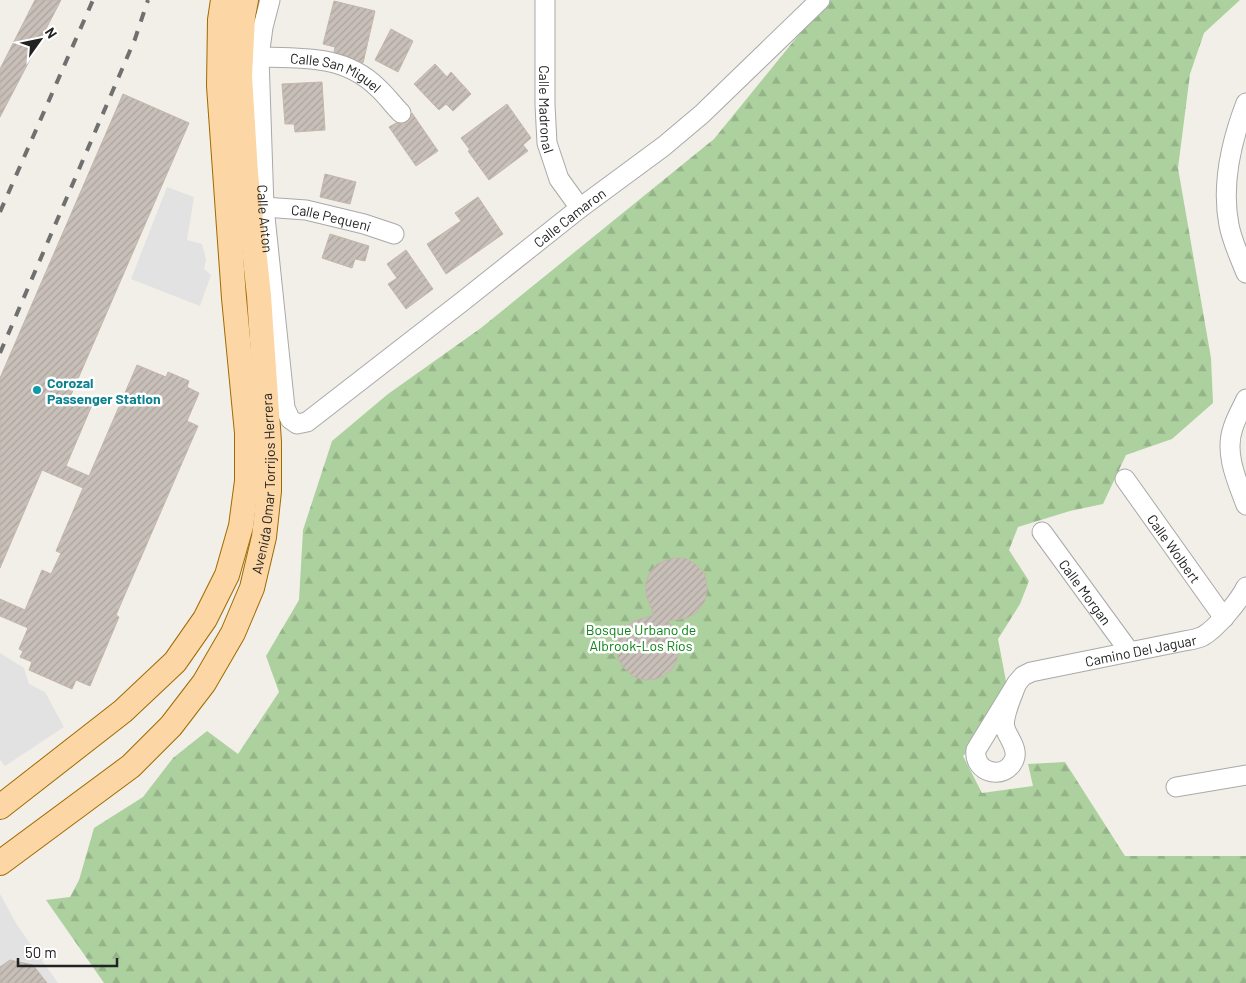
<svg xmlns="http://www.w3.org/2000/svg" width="1246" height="983" viewBox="0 0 1246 983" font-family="Barlow,sans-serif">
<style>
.forest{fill:url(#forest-firs)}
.parking{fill:#e2e2e2}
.building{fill:url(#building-hatch);stroke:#c4b6ab}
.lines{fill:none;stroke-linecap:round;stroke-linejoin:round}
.minor-casing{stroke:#a9a9a9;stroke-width:21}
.major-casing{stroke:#a06b00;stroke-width:26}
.minor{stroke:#fff;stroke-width:19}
.major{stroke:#fcd6a4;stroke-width:24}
.rail{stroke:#707070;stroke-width:4;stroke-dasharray:10 10;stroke-linecap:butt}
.culture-dot{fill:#0f9aa8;stroke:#fff;stroke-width:2}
.labels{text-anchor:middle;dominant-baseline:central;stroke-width:5;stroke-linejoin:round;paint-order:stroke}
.street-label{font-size:14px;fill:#222;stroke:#fff}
.culture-label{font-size:14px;font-weight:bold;fill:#0d838f;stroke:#fff;text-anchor:start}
.park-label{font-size:14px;fill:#0c8416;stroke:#fff}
</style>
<defs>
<pattern id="forest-firs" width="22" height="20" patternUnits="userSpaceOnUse" patternTransform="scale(1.25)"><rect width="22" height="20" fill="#add19e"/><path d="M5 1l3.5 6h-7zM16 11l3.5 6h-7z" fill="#95b388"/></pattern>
<pattern id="building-hatch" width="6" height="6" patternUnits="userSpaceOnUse" patternTransform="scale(1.25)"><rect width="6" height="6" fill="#c7bfb8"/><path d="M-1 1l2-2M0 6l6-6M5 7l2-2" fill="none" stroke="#aba49e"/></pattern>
</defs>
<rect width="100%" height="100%" fill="#f2efe9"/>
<path class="forest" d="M 827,0 L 1240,0 L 1204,33 L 1190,74 L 1178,168 L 1211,358 L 1213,403 L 1172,439 L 1126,455 L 1103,504 L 1070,511 L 1018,527 L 1009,550 L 1029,581 L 1020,604 L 998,639 L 1009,697 L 987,733 L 963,756 L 982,793 L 1033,786 L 1028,764 L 1065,762 L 1125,856 L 1246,856 L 1246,983 L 104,983 L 46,900 L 70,897 L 79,880 L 94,828 L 143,797 L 173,758 L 207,731 L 238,754 L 279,692 L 266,656 L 299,600 L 303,530 L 332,441 L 388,394 L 481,328 L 714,139 Z"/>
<g class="parking">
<path d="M 167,187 L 194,197 L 187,240 L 202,244 L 206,259 L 204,269 L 211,275 L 200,306 L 131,279 Z"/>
<path d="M 0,653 L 24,668 L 29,684 L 45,692 L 64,727 L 5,766 L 0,760 Z"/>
<path d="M 0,894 L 17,925 L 58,983 L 0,983 Z"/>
</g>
<g class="building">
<path d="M 35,0 L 61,0 L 0,117 L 0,69 Z"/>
<path d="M 334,1 L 375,11 L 363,63 L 334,52 L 335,47 L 323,44 Z"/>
<path d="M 391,29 L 413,41 L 398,72 L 375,60 Z"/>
<path d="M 435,64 L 447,77 L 451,72 L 471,94 L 453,111 L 446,104 L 439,110 L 414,84 Z"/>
<path d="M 322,82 L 325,130 L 295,132 L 294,124 L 285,124 L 282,84 Z"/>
<path d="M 123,94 L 189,123 L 71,395 L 92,405 L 66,466 L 89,476 L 137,365 L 166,377 L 168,372 L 189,381 L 187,387 L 199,393 L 187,421 L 198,426 L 116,615 L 119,617 L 90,686 L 76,680 L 72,689 L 29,670 L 32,662 L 20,657 L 23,651 L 19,649 L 28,628 L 0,616 L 0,599 L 25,610 L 42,570 L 51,574 L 61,553 L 56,551 L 83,488 L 42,470 L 0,568 L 0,378 Z"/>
<path d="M 507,104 L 531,138 L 523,145 L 528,151 L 489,180 L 468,151 L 470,150 L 461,138 Z"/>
<path d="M 412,113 L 438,151 L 416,166 L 389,127 L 396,123 L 403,124 L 408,121 Z"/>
<path d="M 325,174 L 356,182 L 350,204 L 320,197 Z"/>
<path d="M 478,197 L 503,234 L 446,274 L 427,244 L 461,221 L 455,213 Z"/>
<path d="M 330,234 L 369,246 L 365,261 L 355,259 L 352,268 L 322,258 Z"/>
<path d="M 406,250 L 433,289 L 406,309 L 388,284 L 397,278 L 387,264 Z"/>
<path d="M 673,558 L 684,558 L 694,563 L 705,574 L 707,590 L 705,601 L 696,613 L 687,618 L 668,621 L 678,639 L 679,649 L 677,660 L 672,669 L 663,676 L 656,679 L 645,680 L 634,677 L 624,668 L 618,659 L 617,648 L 619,638 L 624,628 L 634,621 L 654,615 L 646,595 L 646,582 L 650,572 L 657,564 Z"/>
<path d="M 10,960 L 33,965 L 47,983 L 0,983 L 0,967 Z"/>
</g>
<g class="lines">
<defs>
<g id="minor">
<path id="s1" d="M 270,0 L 263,27 L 259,57 L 264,207 L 285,408 L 290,419 L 297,424 L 307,422 L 463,301 L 580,208 L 664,146 L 702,114 L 820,0"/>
<path id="s2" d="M 545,0 L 545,105 L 547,143 L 559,179 L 580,208"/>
<path id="s3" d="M 259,57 C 302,58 344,55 377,87 C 386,95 393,105 401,113"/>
<path d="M 1246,103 C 1231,142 1221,184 1229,225 C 1232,241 1240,258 1246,273"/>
<path id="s4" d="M 264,207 L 306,210 L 364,224 L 394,234"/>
<path d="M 1246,399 C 1242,408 1236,418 1233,428 C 1224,453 1237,481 1246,505"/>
<path id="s5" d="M 1125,479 L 1224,618"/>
<path id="s6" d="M 1042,532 L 1129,651"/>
<path id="s7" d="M 1017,683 L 1023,676 L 1031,672 L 1184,641 C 1190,640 1198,639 1203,636 C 1216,629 1240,600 1246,587"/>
<path d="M 1017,683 C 1013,694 1002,717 1005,728 C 1008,738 1019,749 1014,760 C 1005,781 973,773 976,750 Z"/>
<path d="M 1176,787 L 1246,775"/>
</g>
<g id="major">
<path d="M 0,807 L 123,711 L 175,662 L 205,619 L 227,575 L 241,526 L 247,481 L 247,433 L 234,298 L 219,86 L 220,20 L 223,0"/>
<path id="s8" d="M 0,863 L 131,766 L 171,726 L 204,683 L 233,633 L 252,588 L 264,537 L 269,491 L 269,442 L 259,296 L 246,174 L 240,76 L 243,16 L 246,0"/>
</g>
</defs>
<use href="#minor" class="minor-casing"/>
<use href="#major" class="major-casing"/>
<use href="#minor" class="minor"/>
<use href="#major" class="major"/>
<g class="rail">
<path d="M 0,212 L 93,0"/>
<path d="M 0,353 L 135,39 L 148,0"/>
</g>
</g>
<circle class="culture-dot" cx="37" cy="390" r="5"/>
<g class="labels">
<g class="street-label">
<text stroke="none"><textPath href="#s3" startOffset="80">Calle San Miguel</textPath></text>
<text stroke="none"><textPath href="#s2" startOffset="109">Calle Madronal</textPath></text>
<text stroke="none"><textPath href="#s1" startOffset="774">Calle Camaron</textPath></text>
<text stroke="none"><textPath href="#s4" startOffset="68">Calle Pequeni</textPath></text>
<text stroke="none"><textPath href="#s1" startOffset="220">Calle Anton</textPath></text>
<text stroke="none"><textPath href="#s8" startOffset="486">Avenida Omar Torrijos Herrera</textPath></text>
<text stroke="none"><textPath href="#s5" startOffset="85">Calle Wolbert</textPath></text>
<text stroke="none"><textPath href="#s6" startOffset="74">Calle Morgan</textPath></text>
<text stroke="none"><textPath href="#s7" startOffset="130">Camino Del Jaguar</textPath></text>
</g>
<g class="culture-label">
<text x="47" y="382">Corozal<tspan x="47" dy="16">Passenger Station</tspan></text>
</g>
<g class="park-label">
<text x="641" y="629">Bosque Urbano de<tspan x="641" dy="16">Albrook-Los Ríos</tspan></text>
</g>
</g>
<g transform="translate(40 40) rotate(57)" stroke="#ffffff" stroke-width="4" paint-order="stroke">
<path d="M0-4L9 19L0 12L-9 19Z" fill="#222222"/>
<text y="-8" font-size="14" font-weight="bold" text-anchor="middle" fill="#222222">N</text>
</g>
<path d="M18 958v8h99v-8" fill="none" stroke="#222222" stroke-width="2.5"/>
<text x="25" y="958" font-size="15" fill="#222222" stroke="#ffffff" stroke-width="4" paint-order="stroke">50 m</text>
</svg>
